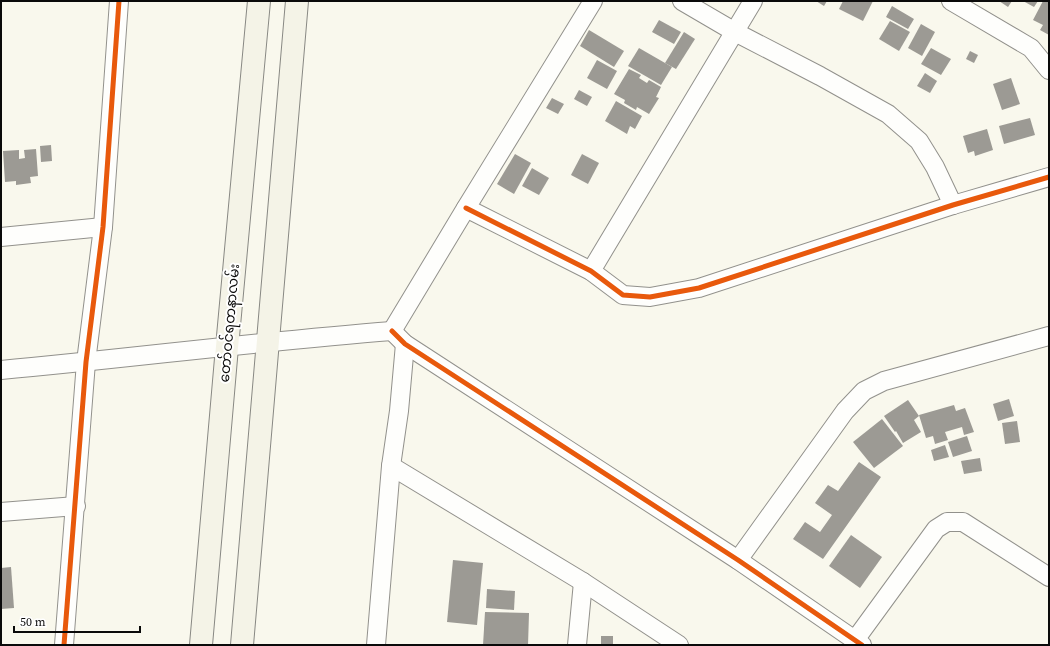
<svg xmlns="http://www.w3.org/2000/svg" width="1050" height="646" viewBox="0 0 1050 646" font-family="'Source Serif 4','Noto Sans Myanmar',serif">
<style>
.building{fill:#9c9a94}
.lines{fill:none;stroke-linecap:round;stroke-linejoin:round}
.street-casing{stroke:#92918c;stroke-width:20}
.secondary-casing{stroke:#888883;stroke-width:24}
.street{stroke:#fefefc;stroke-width:18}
.secondary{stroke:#f4f3e7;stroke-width:22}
.cycleway-casing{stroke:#fff;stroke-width:8}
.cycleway{stroke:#e8590c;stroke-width:5}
.labels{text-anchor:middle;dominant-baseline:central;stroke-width:4;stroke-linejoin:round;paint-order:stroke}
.street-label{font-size:14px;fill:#0a0a0a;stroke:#fff}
</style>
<rect width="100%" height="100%" fill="#f9f8ed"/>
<g class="building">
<path d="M 816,1 L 827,1 L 824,6 Z"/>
<path d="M 843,1 L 873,1 L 863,21 L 839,9 Z"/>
<path d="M 999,1 L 1012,1 L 1008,7 Z"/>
<path d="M 1023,1 L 1038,1 L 1034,7 Z"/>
<path d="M 1043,1 L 1049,1 L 1049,35 L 1040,30 L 1043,25 L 1033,20 Z"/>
<path d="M 892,6 L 914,19 L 908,29 L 886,17 Z"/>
<path d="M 659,20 L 681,32 L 674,44 L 652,32 Z"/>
<path d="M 890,21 L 910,32 L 899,51 L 879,39 Z"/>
<path d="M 921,24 L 935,32 L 922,56 L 908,48 Z"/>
<path d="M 589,30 L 624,51 L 614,67 L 580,46 Z"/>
<path d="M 684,32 L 695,39 L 676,69 L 665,63 Z"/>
<path d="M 639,48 L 672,67 L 661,85 L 628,66 Z"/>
<path d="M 931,48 L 951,59 L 941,75 L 921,64 Z"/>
<path d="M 970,51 L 978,55 L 974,63 L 966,59 Z"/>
<path d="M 597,60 L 617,71 L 607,89 L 587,78 Z"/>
<path d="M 629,69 L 641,75 L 639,78 L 647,83 L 649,80 L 661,87 L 656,97 L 659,98 L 649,114 L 637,107 L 636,110 L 624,103 L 625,100 L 614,94 Z"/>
<path d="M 925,73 L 937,81 L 930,93 L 917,86 Z"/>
<path d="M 1011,78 L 1020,104 L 1002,110 L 993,84 Z"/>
<path d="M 579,90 L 592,97 L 587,106 L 574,99 Z"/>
<path d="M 552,98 L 564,104 L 558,114 L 546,108 Z"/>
<path d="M 616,101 L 642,116 L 635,129 L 630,126 L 627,134 L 605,121 Z"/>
<path d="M 1030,118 L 1035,135 L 1004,144 L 999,126 Z"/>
<path d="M 987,129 L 993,150 L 975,156 L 974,151 L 968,153 L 963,136 Z"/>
<path d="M 51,145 L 52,161 L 41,162 L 40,146 Z"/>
<path d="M 36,149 L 38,176 L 30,177 L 31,183 L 16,185 L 16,181 L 5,182 L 3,151 L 19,150 L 19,159 L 25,158 L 24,150 Z"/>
<path d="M 515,154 L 531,163 L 514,194 L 497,184 Z"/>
<path d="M 582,154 L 599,163 L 588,184 L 571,175 Z"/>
<path d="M 532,168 L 549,178 L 539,195 L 522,186 Z"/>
<path d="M 1009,399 L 1014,416 L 998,421 L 993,404 Z"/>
<path d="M 908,400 L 919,416 L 914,420 L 921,432 L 903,443 L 896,431 L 895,432 L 884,416 Z"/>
<path d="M 954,405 L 956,411 L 965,408 L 974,432 L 964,435 L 962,427 L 945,432 L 948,440 L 935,444 L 933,436 L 926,438 L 919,415 Z"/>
<path d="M 882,419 L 903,446 L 874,468 L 853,442 Z"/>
<path d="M 1017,421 L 1020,442 L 1005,444 L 1002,423 Z"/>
<path d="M 967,436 L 972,451 L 953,457 L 948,442 Z"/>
<path d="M 945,445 L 949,457 L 934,461 L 931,450 Z"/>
<path d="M 980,458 L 982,471 L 964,474 L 961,461 Z"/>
<path d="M 859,462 L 881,477 L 823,559 L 793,539 L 805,522 L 820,532 L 832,515 L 815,503 L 828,485 L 838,491 Z"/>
<path d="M 851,535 L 882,557 L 860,588 L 829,566 Z"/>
<path d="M 453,560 L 483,563 L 477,625 L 447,622 Z"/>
<path d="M 11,567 L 14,608 L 1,609 L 1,568 Z"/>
<path d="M 487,589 L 515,591 L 514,610 L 486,608 Z"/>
<path d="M 485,612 L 529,613 L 528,645 L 483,645 Z"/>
<rect x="601" y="636" width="12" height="9"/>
</g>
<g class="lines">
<defs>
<g id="street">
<path d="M 682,1 L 735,32 L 820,76 L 888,114 L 919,141 L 935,167 L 953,205"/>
<path d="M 951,1 L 1031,48 L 1049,70"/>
<path d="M 466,208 L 591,271 L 623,295 L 650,297 L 699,288 L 953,205 L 1049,177"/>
<path d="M 1,237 L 103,227"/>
<path d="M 591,271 L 753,1"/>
<path d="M 392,331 L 405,344 L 738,560 L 862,645"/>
<path d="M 392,331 L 466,208 L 593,1"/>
<path d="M 1,370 C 132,358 262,341 392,331"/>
<path d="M 391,466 L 583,582 L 679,645"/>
<path d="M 1,512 L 76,506"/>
<path d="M 738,560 L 845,411 L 864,391 L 884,381 L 1049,336"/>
<path d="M 855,640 L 936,529 L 947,522 L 963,522 L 1049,577"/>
<path d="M 64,645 L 86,362 L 103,227 L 119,1"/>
<path d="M 376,645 L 391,466 L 399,411 L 405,344"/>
<path d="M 577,645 L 583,582"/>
</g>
<g id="secondary">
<path d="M 201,645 L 227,347 L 259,1"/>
<path d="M 242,645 L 297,1"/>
</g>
</defs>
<use href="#street" class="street-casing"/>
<use href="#secondary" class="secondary-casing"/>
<use href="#street" class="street"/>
<use href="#secondary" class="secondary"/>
<defs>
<g id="cycleway">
<path d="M 466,208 L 591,271 L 623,295 L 650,297 L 699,288 L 953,205 L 1049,177"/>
<path d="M 392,331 L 405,344 L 738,560 L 862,645"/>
<path d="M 64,645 L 86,362 L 103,227 L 119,1"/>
</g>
</defs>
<use href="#cycleway" class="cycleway-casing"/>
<use href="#cycleway" class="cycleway"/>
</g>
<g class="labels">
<g class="street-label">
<text transform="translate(229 323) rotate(-85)">တော်ဝင်ရတနာလမ်း</text>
</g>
</g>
<rect width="1050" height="646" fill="none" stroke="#0a0a0a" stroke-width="4"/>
<path d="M14 626v6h126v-6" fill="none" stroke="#0a0a0a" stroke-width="2"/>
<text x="20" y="626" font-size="12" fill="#0a0a0a" stroke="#ffffff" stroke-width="3" paint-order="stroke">50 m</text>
</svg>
